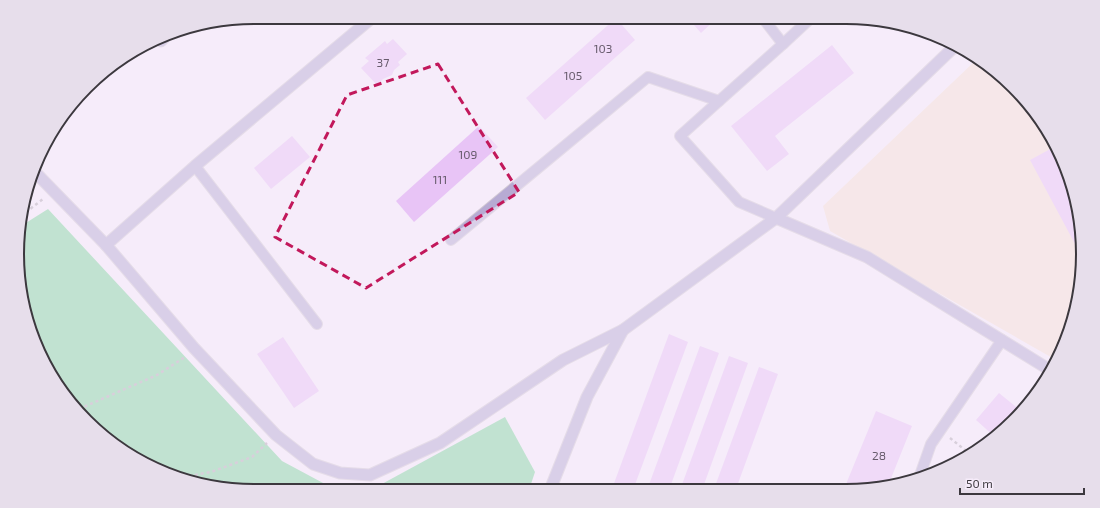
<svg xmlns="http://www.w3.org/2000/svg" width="1100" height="508" viewBox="0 0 1100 508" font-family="'Exo 2',sans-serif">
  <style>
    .education { fill: #f7e1d4 }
    .green { fill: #82d6a0 }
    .building { fill: #e8c4f6 }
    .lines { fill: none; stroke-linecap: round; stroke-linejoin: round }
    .service-casing { stroke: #d1c8d4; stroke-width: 12 }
    .minor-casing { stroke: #d1c8d4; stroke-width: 13 }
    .path { stroke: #b3abb6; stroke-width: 2.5; stroke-dasharray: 3 3; stroke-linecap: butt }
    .service { stroke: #b7abd3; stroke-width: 10 }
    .minor { stroke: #b7abd3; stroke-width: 11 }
    .marked { fill: none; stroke: #c2185b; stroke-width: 3; stroke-dasharray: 8 5; stroke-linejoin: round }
    .labels { text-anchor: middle; stroke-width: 3; stroke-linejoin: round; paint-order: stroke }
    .number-label { font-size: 12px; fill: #675b6c }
    .rim { fill: none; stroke: #3c383e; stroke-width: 2 }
  </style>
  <rect width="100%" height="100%" fill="#f6ecfa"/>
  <path class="education" d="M975 61 1013 86 1065 163 1083 254 1065 344 1056 360 830 231 823 206Z"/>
  <g class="green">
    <path d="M48 209 282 461 338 491H254L164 473 98 432 49 372 19 285 21 226Z"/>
    <path d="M505 417 535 472 529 490 369 491Z"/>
  </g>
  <g class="building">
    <path d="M687 17H718L701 33Z"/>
    <path d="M616 18 635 40 545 120 526 98Z"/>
    <path d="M393 39 407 54 398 62 400 65 394 70 392 75 383 79 377 85 361 68 369 61 365 58 385 41 387 44Z"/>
    <path d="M832 45 854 73 775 136 789 154 767 171 731 126Z"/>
    <path d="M479 126 498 147 414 222 396 201Z"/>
    <path d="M292 136 310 157 271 189 254 168Z"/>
    <path d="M1054 147 1065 163 1083 254 1082 257 1030 160Z"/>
    <path d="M669 334 688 342 633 490H622L613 486Z"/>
    <path d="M283 337 319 391 294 408 257 354Z"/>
    <path d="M700 346 719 353 669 490H647Z"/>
    <path d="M729 356 748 363 702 490H680Z"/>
    <path d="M759 367 778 374 736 489H714Z"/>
    <path d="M999 393 1021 411 995 437 976 420Z"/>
    <path d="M876 411 912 426 888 486 877 489H844Z"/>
  </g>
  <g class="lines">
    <defs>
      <g id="service">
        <path d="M762 17 783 44 812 17"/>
        <path d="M719 101 680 136 739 202 776 218"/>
        <path d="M195 166 317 324"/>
        <path d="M451 240 648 77 719 101 783 44"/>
        <path d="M919 478 931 444 1002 340"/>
      </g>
      <g id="minor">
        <path d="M161 41 165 37"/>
        <path d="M35 172 106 245 194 348 276 435 313 464 340 473 370 475 440 443 563 360 623 330 776 218 954 47"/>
        <path d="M776 218 867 257 1050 370"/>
        <path d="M106 245 195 166 373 17"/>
        <path d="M550 490 587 397 623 330"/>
      </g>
    </defs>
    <use href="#service" class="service-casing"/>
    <use href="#minor" class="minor-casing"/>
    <g class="path">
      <path d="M21 216 43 199"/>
      <path d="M79 409 157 375 185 357"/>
      <path d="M950 438 970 454"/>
      <path d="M964 450 967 455"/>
      <path d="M183 477 211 472 252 457 267 443"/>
    </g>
    <use href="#service" class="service"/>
    <use href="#minor" class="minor"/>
  </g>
  <path d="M0 0H1100V508H0ZM438 64 519 192 366 288 275 237 347 95Z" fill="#f6ecfa" fill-opacity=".55" fill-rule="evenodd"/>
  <path class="marked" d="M438 64 519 192 366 288 275 237 347 95Z"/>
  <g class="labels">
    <g class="number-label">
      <text x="603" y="53">103</text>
      <text x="383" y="67">37</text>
      <text x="573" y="80">105</text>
      <text x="468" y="159">109</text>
      <text x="440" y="184">111</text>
      <text x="879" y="460">28</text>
    </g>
  </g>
  <path d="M0 0H1100V508H0ZM254 24H846A230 230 0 0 1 1076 254V254A230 230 0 0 1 846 484H254A230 230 0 0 1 24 254V254A230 230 0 0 1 254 24Z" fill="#e7deeb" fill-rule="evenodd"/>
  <path class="rim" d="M254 24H846A230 230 0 0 1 1076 254V254A230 230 0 0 1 846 484H254A230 230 0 0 1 24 254V254A230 230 0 0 1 254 24Z"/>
  <path d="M960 488v6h124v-6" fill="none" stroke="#3c383e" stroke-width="2"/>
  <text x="966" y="488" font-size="12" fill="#3c383e" stroke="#f6ecfa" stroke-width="3" paint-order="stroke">50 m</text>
</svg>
